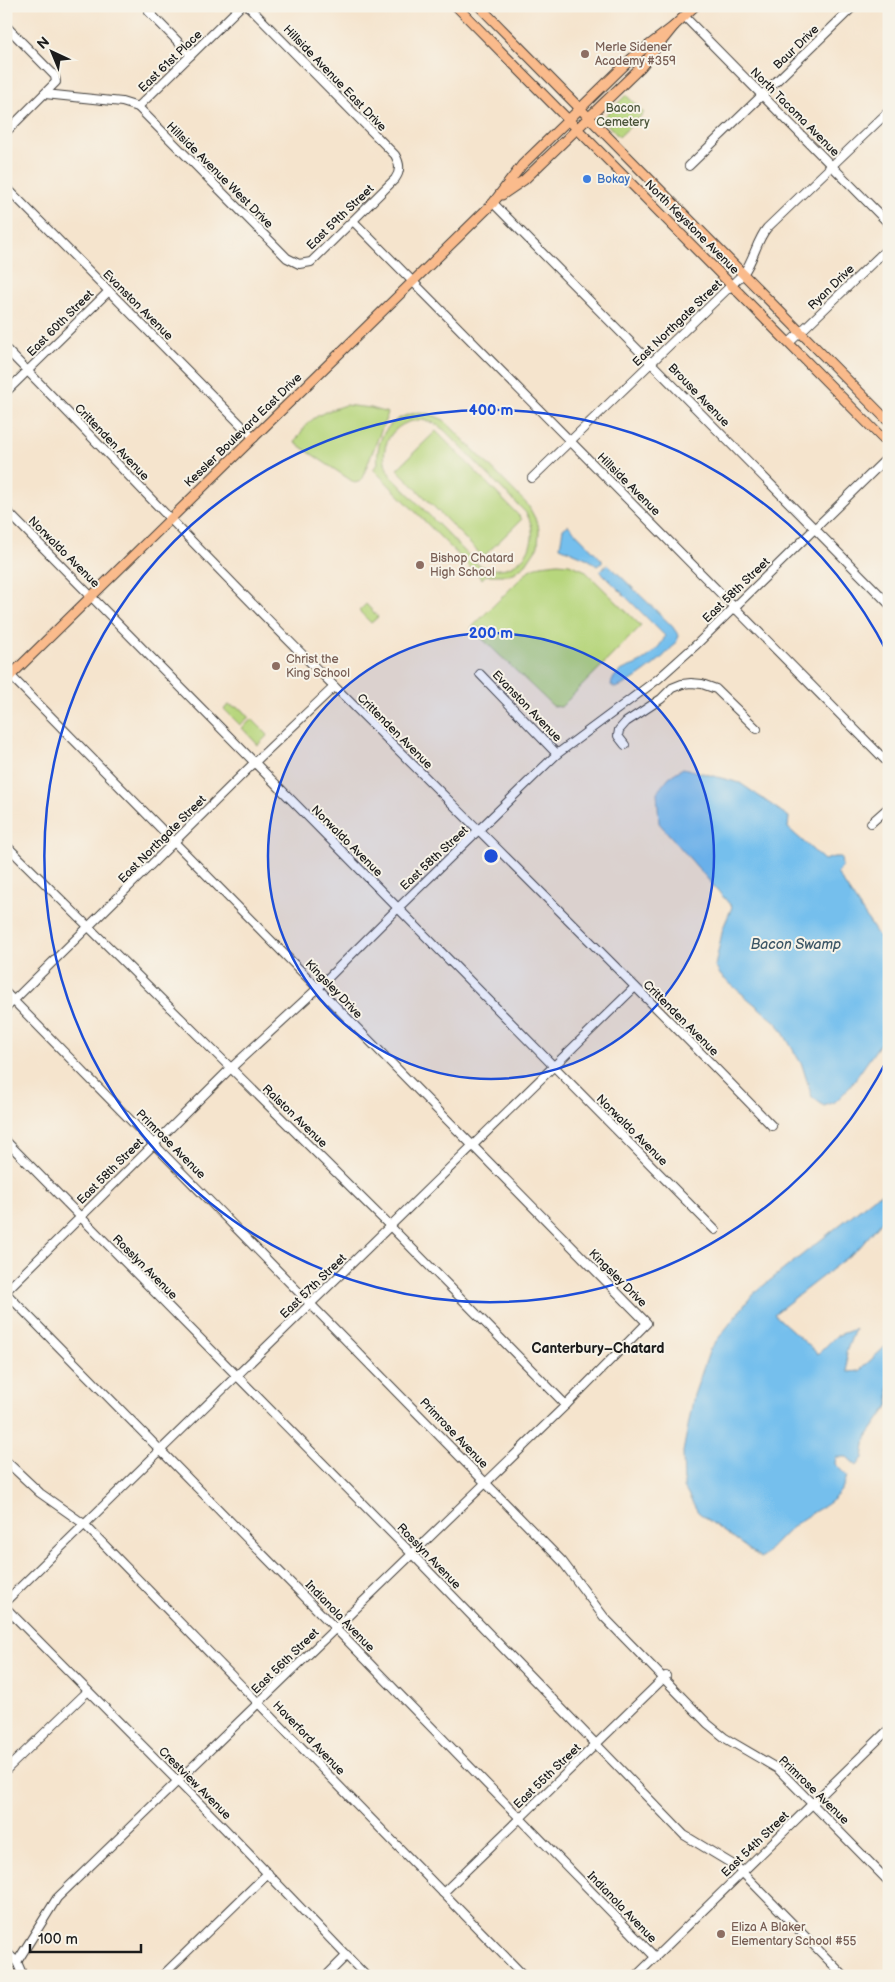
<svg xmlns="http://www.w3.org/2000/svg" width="895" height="1982" viewBox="0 0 895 1982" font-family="'Balsamiq Sans',sans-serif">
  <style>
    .green { fill: #b7d67d; stroke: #6a794c; fill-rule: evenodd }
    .water { fill: #74bfed; stroke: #486e84 }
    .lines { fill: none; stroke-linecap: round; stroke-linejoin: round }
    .minor-casing { stroke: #3d3a37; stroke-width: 10 }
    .major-casing { stroke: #3d3a37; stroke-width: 11 }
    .minor { stroke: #fff; stroke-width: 8 }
    .major { stroke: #fabb8c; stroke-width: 9 }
    .ring { fill: none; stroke: #1d4ed8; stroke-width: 2.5 }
    .education-dot { fill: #8d6e63; stroke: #f7f3e8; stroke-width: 2 }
    .shop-dot { fill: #3f7fe0; stroke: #f7f3e8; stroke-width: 2 }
    .labels { text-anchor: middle; stroke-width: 4; stroke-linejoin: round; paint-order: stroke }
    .education-label { font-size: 12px; fill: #785e54; stroke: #f7f3e8; text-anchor: start }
    .street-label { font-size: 12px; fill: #1c1c1c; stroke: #f7f3e8 }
    .park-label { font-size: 12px; fill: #4a5439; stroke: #f7f3e8 }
    .shop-label { font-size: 12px; fill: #366cbe; stroke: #f7f3e8; text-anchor: start }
    .water-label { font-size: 14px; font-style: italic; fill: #3b5565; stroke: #f7f3e8 }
    .neighbourhood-label { font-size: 14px; font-weight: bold; fill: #1c1c1c; stroke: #f7f3e8 }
    .centre { fill: #1d4ed8; stroke: #f7f3e8; stroke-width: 2.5 }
    .ring-label { font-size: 15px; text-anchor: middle; font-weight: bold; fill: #1d4ed8; stroke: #f7f3e8; stroke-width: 4; stroke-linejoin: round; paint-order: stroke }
  </style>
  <rect width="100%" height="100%" fill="#f7f3e8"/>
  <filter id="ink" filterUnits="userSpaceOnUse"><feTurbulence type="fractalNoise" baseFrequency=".02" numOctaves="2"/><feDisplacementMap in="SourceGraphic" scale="10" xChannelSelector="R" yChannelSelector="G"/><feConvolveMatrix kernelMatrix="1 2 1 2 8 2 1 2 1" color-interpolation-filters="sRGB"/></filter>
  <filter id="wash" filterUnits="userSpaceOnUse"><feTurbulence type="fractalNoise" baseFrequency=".0096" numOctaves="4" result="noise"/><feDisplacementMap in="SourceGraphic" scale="20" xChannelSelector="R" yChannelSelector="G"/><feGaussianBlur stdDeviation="1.12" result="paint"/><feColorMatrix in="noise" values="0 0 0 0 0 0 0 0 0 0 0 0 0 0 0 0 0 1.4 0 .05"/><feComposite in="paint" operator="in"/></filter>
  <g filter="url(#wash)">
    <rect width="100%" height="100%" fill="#f5e4cd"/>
    <g class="green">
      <path d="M626 95 644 113 619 137 603 120V118Z"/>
      <path d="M345 405 371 408 388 413 361 481 355 483 295 443C308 417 319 414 345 405Z"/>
      <path d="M416 413 430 414 444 420 528 505 538 524 539 531 538 546 526 564 514 573 507 575H486L482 579 373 469 378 464C375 438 389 417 416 413ZM422 420 434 423 444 430 526 513C547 547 511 584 476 563L390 475C375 449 392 420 422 420Z"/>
      <path d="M436 431 522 519 483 557 397 469Z"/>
      <path d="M558 563 569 564 584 570 641 626 561 707 553 706 471 628 529 570 541 565Z"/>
      <path d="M366 604 378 617 371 623 359 611Z"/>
      <path d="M229 705 242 709 249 717 240 725 224 709Z"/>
      <path d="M252 719 268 735 258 745 242 728Z"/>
    </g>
    <g class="water">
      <path d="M568 525 602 560V563L597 566 588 559 560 547 563 529Z"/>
      <path d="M608 564 672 626 679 636C674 652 632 684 615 688L611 685C615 667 632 669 644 660 652 654 662 645 665 636L600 571Z"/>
      <path d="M683 768 740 783 789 817 788 828 824 860 834 857H841L842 866 837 873 889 952V1031L849 1088 835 1102 824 1106 812 1097 802 1065 778 1024 721 976 715 966 723 928 732 907 659 823 657 792 669 777Z"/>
      <path d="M889 1191V1216L887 1215 859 1248 774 1314 818 1354 836 1336 855 1329 846 1352 848 1372 859 1371 889 1343V1405L866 1438 863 1458 857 1466 847 1457H836L835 1464 847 1476C840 1504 817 1507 797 1523 784 1533 773 1547 761 1558L720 1529 698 1512 684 1488 683 1452 694 1395 710 1349 753 1294 876 1196Z"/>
    </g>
  </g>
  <g filter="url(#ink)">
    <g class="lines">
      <defs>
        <g id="minor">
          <path d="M149 12 191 55"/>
          <path d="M684 16 889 224"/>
          <path d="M6 26 55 76 56 82 6 132"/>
          <path d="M45 94 122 102 138 107 241 6"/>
          <path d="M138 107 287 258 299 264 311 262 395 179C401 171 400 163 395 155L248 6"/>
          <path d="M689 166 854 6"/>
          <path d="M6 187 254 438"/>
          <path d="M493 203 889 604"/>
          <path d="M353 221 889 764"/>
          <path d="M789 343 889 247"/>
          <path d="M6 349C116 461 223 576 335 687 481 833 628 977 772 1126"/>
          <path d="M6 392 109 291"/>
          <path d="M532 478 743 274C754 260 756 241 767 228L889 111"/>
          <path d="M6 510 715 1230"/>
          <path d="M6 671 647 1323 566 1405 57 1898 17 1962"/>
          <path d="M480 674 557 754"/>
          <path d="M625 745 618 736 619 730 626 722 661 699 672 688 682 684 691 683 702 684 716 689 757 729"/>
          <path d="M871 823 889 807"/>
          <path d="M6 845 390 1226 566 1405"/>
          <path d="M6 993 562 1561 604 1617 708 1724 725 1738 778 1769 889 1882"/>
          <path d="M6 1008 254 763 334 687"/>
          <path d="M6 1141 412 1554 684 1835 737 1867 844 1976"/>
          <path d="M6 1291 230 1069 318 988 398 908 557 754 658 679 697 644 889 456"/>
          <path d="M6 1293 335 1628 655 1957"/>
          <path d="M6 1461 40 1493 84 1524 524 1976"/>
          <path d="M6 1601 635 987"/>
          <path d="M6 1608 225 1829 366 1976"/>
          <path d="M6 1770 88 1691"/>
          <path d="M443 1893 666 1676"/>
          <path d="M6 1952 17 1962 23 1976"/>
          <path d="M162 1976 268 1873"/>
          <path d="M326 1976 347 1955"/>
          <path d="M636 1976 889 1729"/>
        </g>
        <g id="major">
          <path d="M456 6 889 445"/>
          <path d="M479 6 889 422"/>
          <path d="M502 195 524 180 641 67 674 26 695 6"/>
          <path d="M6 680 493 203 522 165 632 58 674 26"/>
        </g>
      </defs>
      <use href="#minor" class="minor-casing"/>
      <use href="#major" class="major-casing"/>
      <use href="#minor" class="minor"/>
      <use href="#major" class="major"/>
    </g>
  </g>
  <circle cx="491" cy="856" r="223" fill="#1d4ed8" fill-opacity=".12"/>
  <g class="ring">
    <circle cx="491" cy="856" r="223"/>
    <path d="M888 1058A446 446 0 1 1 888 654"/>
  </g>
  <g class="education-dot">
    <circle cx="585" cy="54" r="5"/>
    <circle cx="420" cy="565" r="5"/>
    <circle cx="276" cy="666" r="5"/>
    <circle cx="721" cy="1934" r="5"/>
  </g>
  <circle class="shop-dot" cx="587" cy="179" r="5"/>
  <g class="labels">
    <g class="education-label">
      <text x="595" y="51">Merle Sidener<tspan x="595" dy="14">Academy #359</tspan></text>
      <text x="430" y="562">Bishop Chatard<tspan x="430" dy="14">High School</tspan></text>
      <text x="286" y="663">Christ the<tspan x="286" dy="14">King School</tspan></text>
      <text x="731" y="1931">Eliza A Blaker<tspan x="731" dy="14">Elementary School #55</tspan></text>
    </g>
    <g class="street-label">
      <text transform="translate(796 47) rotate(-44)" y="4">Baur Drive</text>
      <text transform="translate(170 61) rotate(-44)" y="4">East 61st Place</text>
      <text transform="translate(335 78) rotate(46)" y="4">Hillside Avenue East Drive</text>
      <text transform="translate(795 112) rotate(45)" y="4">North Tacoma Avenue</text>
      <text transform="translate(220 175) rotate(45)" y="4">Hillside Avenue West Drive</text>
      <text transform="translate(340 217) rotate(-44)" y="4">East 59th Street</text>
      <text transform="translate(692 227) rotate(45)" y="4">North Keystone Avenue</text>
      <text transform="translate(831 287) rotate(-44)" y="4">Ryan Drive</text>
      <text transform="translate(138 305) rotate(45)" y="4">Evanston Avenue</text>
      <text transform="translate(60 323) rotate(-45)" y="4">East 60th Street</text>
      <text transform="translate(677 323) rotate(-44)" y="4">East Northgate Street</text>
      <text transform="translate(699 395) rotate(46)" y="4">Brouse Avenue</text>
      <text transform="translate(243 430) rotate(-44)" y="4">Kessler Boulevard East Drive</text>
      <text transform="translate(112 442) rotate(46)" y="4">Crittenden Avenue</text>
      <text transform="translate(629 484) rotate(45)" y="4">Hillside Avenue</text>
      <text transform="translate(64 552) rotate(45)" y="4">Norwaldo Avenue</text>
      <text transform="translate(736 590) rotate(-44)" y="4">East 58th Street</text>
      <text transform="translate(527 706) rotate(46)" y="4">Evanston Avenue</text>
      <text transform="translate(395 731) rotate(45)" y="4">Crittenden Avenue</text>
      <text transform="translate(162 839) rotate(-45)" y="4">East Northgate Street</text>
      <text transform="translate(347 841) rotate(45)" y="4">Norwaldo Avenue</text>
      <text transform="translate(434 858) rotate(-43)" y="4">East 58th Street</text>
      <text transform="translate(334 989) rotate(46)" y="4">Kingsley Drive</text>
      <text transform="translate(681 1018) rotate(45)" y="4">Crittenden Avenue</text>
      <text transform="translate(295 1116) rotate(44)" y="4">Ralston Avenue</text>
      <text transform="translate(632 1130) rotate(45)" y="4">Norwaldo Avenue</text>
      <text transform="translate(171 1144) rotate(45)" y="4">Primrose Avenue</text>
      <text transform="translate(110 1171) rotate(-45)" y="4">East 58th Street</text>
      <text transform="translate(145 1267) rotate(45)" y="4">Rosslyn Avenue</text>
      <text transform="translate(618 1278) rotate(45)" y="4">Kingsley Drive</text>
      <text transform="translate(313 1286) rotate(-44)" y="4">East 57th Street</text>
      <text transform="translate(454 1433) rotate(46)" y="4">Primrose Avenue</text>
      <text transform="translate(429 1556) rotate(46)" y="4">Rosslyn Avenue</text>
      <text transform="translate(340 1616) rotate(46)" y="4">Indianola Avenue</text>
      <text transform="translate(285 1661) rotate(-44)" y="4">East 56th Street</text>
      <text transform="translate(309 1738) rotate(46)" y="4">Haverford Avenue</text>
      <text transform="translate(547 1776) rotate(-44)" y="4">East 55th Street</text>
      <text transform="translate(195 1783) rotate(45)" y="4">Crestview Avenue</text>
      <text transform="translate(814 1790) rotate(44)" y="4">Primrose Avenue</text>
      <text transform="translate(755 1844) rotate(-44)" y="4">East 54th Street</text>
      <text transform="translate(622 1907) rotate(46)" y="4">Indianola Avenue</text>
    </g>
    <g class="park-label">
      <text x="623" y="112">Bacon<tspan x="623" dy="14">Cemetery</tspan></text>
    </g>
    <g class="shop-label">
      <text x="597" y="183">Bokay</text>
    </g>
    <g class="water-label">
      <text x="796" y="949">Bacon Swamp</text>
    </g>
    <g class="neighbourhood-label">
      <text x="598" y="1353">Canterbury–Chatard</text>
    </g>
  </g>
  <circle cx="491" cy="856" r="8" class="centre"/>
  <g class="ring-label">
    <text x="491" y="415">400 m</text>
    <text x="491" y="638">200 m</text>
  </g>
  <rect width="895" height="1982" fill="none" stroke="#f7f3e8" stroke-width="25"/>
  <g transform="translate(52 52) rotate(316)" stroke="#f7f3e8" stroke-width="4" paint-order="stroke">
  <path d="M0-4L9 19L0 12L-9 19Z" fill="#1c1c1c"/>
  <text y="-8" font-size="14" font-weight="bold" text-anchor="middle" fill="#1c1c1c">N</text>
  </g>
  <path d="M30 1944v8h111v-8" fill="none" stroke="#1c1c1c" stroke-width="2.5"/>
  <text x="38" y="1944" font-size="15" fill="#1c1c1c" stroke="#f7f3e8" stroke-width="4" paint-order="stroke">100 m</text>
</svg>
